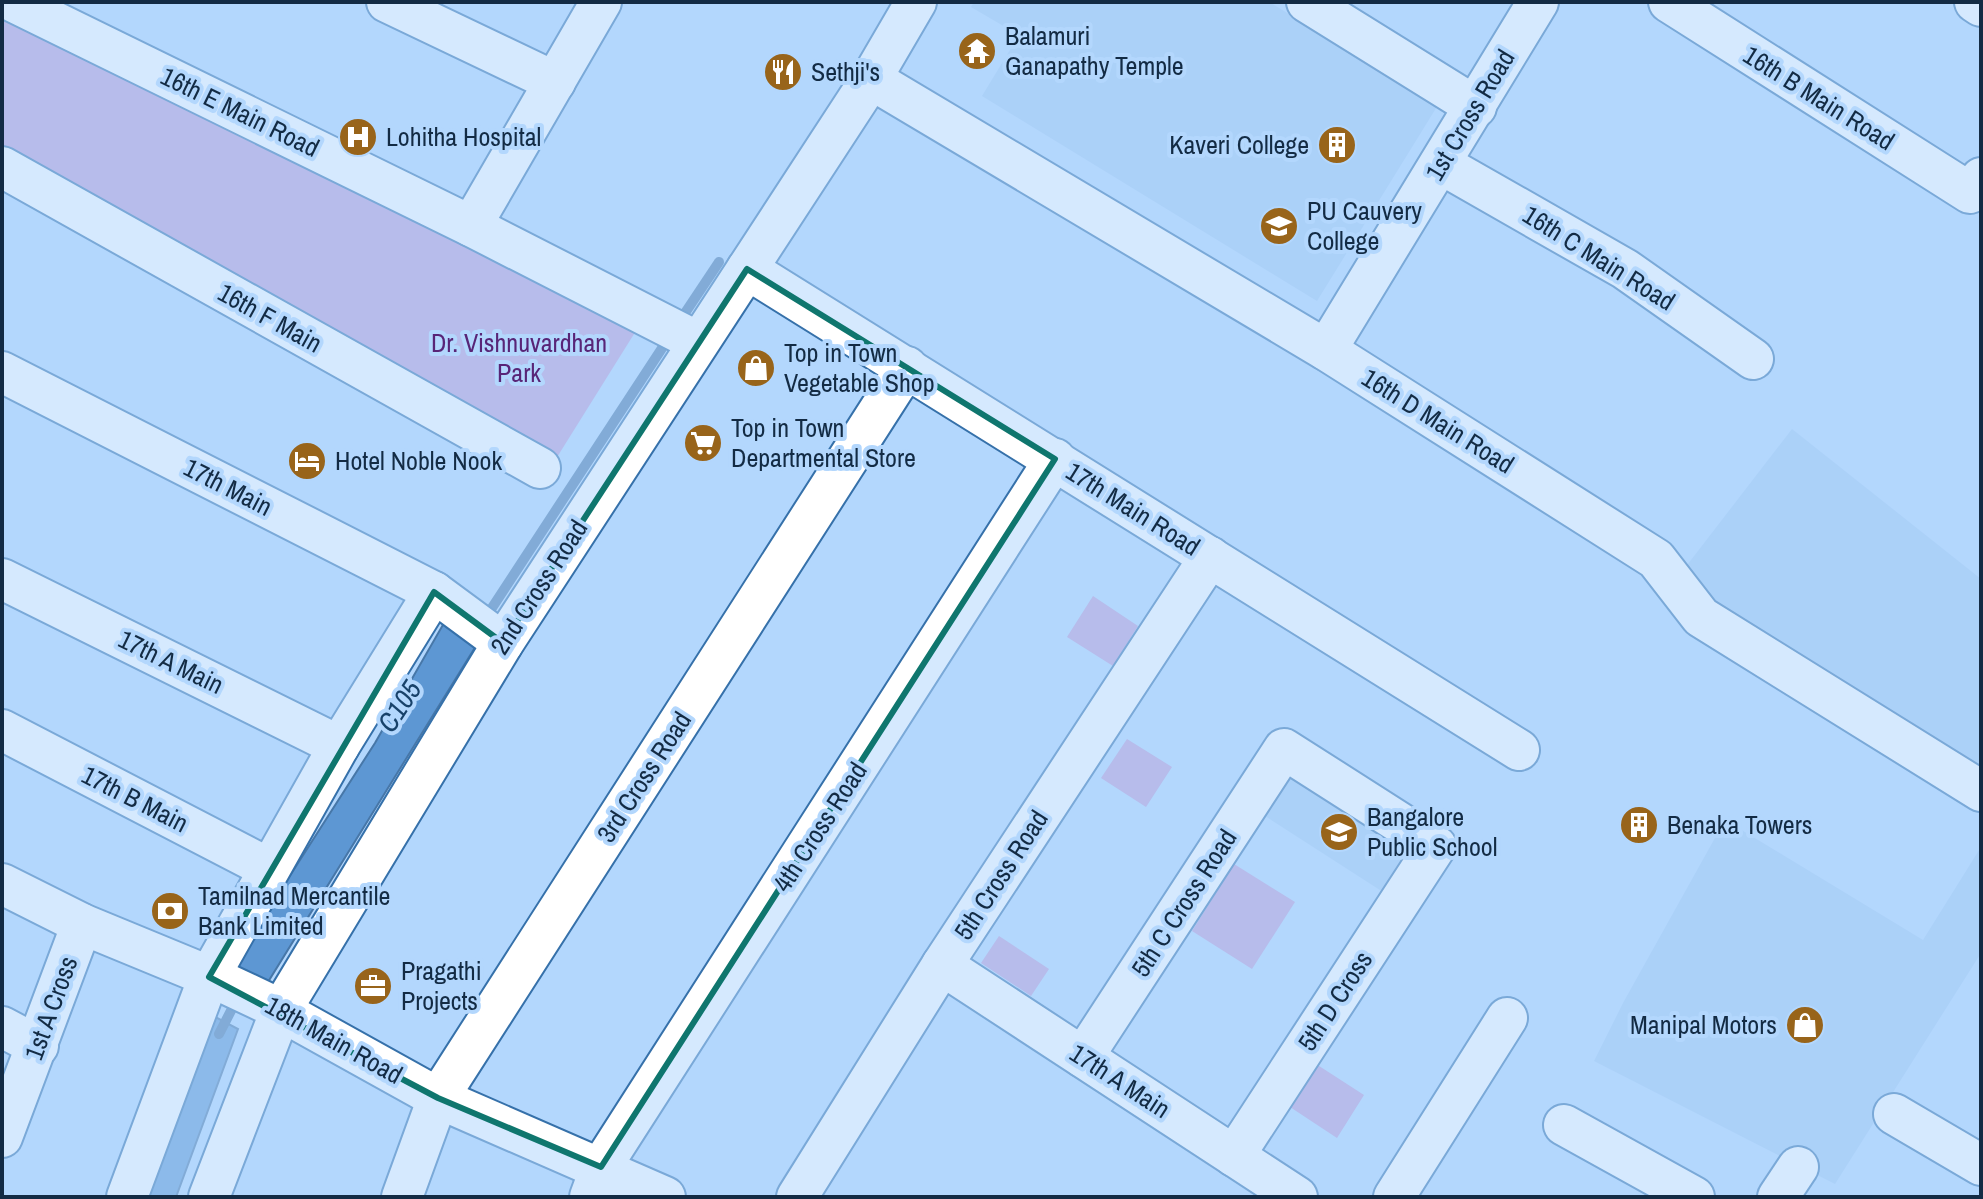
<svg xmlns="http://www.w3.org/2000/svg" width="1983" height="1199" viewBox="0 0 1983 1199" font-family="'Archivo Narrow',sans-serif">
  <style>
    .built { fill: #a3c9f2 }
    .green { fill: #bc9bd5 }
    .water { fill: #5d97d3; stroke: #4777a8; stroke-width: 2 }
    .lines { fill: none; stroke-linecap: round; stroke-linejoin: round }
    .stream { stroke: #4777a8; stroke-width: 10 }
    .street-casing { stroke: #3671aa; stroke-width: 44 }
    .street { stroke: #fff; stroke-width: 40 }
    .marked { fill: none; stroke: #0f766e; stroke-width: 6; stroke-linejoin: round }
    .labels { text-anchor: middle; stroke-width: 8; stroke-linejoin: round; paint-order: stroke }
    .poi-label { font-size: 26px; fill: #132b44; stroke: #b3d7fd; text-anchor: start }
    .street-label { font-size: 26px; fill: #132b44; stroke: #b3d7fd }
    .park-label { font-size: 26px; fill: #582577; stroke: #b3d7fd }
    .water-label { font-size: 28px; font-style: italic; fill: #18426a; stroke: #b3d7fd }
  </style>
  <rect width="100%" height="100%" fill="#b3d7fd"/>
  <g class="built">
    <path d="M974 2H1269L1438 105 1317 301 982 96 1019 35 971 7Z"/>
    <path d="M1792 429 1981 579V769L1710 607 1681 573Z"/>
    <path d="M1293 772 1412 848 1383 892 1265 816Z"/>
    <path d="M1725 820 1923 940 1981 847V953L1835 1184 1594 1061 1623 1003Z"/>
  </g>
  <g class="green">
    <path d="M2 8 639 326 549 470 2 153Z"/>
    <path d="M1093 596 1138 626 1113 666 1067 637Z"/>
    <path d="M1127 739 1172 767 1146 807 1101 778Z"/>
    <path d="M1234 864 1295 902 1252 969 1192 931Z"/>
    <path d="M999 936 1049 969 1031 996 981 963Z"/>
    <path d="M1316 1064 1364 1095 1337 1138 1290 1107Z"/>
  </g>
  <g class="water">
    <path d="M444 623 479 641 263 990 230 969 375 743Z"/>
    <path d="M206 1012 238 1029 176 1197H140Z"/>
  </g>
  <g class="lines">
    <g class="stream">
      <path d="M679 322 719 262"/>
      <path d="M484 620 670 336"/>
      <path d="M219 1034 237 999"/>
    </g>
    <defs>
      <g id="street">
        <path d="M14 2 471 226 698 342"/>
        <path d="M387 2 555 82"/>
        <path d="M1307 2 1476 107"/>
        <path d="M1669 2 1970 193 1981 178"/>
        <path d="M1975 2 1981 6"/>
        <path d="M871 79 1326 350 1656 559 1701 617 1981 791"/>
        <path d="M1441 164 1625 269 1753 359"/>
        <path d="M2 167 540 468"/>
        <path d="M471 226 601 2"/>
        <path d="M747 269 1519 750"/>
        <path d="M1326 350 1538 2"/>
        <path d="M2 372 434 592 503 643"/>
        <path d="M2 579 339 746"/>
        <path d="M2 730 268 868"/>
        <path d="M2 884 82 924 218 980 267 1003 438 1098 665 1197"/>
        <path d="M942 965 1297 1197"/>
        <path d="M2 1027 38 1046"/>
        <path d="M1083 1057 1284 749 1436 846 1234 1156"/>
        <path d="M1894 1114 1981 1165"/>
        <path d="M1564 1125 1694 1197"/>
        <path d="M2 1137 82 924"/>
        <path d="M127 1197 209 977 339 746 434 592"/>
        <path d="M209 1197 281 1010 503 643 871 79 916 2"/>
        <path d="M402 1197 438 1098 907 367"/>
        <path d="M590 1197 601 1167 1055 459"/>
        <path d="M797 1197 942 965 1210 557"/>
        <path d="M1394 1197 1507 1018"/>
        <path d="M1778 1197 1798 1167"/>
      </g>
    </defs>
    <use href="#street" class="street-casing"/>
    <use href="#street" class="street"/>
  </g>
  <path d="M0 0H1983V1199H0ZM747 269 1055 459 601 1167 438 1098 209 977 434 592 503 643Z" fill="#b3d7fd" fill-opacity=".55" fill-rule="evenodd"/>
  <path class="marked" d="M747 269 1055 459 601 1167 438 1098 209 977 434 592 503 643Z"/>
  <defs>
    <symbol id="temple-disc" viewBox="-11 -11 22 22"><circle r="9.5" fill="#98641a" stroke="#b3d7fd"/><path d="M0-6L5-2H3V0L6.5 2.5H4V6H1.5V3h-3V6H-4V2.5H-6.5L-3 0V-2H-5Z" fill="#fff"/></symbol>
    <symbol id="restaurant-disc" viewBox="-11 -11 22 22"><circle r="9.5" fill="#98641a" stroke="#b3d7fd"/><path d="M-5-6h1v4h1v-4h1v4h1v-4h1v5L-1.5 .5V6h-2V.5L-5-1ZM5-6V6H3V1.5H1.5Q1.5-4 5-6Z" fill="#fff"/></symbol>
    <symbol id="hospital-disc" viewBox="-11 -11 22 22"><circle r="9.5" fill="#98641a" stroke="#b3d7fd"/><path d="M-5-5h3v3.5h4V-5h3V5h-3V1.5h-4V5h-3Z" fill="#fff"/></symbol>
    <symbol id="building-disc" viewBox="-11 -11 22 22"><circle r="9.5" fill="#98641a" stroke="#b3d7fd"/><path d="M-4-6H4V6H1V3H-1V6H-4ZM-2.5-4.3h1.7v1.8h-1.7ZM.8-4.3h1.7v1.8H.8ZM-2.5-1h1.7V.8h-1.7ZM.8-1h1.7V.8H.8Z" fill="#fff"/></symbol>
    <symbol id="university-disc" viewBox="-11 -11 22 22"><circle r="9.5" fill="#98641a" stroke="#b3d7fd"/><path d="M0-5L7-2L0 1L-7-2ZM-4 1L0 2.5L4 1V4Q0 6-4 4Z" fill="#fff"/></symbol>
    <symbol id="shop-disc" viewBox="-11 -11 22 22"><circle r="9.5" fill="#98641a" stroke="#b3d7fd"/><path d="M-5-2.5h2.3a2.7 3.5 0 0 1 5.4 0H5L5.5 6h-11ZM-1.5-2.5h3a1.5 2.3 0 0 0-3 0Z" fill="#fff"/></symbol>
    <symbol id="supermarket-disc" viewBox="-11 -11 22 22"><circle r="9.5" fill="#98641a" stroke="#b3d7fd"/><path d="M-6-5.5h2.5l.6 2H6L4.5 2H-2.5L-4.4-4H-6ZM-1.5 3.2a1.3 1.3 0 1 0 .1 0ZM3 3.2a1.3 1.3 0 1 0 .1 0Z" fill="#fff"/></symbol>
    <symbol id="hotel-disc" viewBox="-11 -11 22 22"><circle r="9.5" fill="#98641a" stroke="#b3d7fd"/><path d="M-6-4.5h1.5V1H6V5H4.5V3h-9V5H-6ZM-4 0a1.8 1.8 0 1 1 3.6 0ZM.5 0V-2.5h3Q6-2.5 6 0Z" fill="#fff"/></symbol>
    <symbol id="school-disc" viewBox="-11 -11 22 22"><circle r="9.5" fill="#98641a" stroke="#b3d7fd"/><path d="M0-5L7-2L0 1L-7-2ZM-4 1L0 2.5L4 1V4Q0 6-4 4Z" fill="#fff"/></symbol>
    <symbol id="bank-disc" viewBox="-11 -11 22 22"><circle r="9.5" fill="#98641a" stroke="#b3d7fd"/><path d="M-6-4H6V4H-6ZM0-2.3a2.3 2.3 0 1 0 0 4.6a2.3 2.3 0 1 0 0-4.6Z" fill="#fff"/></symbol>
    <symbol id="office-disc" viewBox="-11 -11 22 22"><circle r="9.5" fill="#98641a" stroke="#b3d7fd"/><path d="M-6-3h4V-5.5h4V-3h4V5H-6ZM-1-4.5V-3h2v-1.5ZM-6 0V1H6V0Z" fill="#fff"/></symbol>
  </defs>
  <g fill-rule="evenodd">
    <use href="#temple-disc" x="955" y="29" width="44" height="44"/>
    <use href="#restaurant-disc" x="761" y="50" width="44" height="44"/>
    <use href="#hospital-disc" x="336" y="115" width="44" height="44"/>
    <use href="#building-disc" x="1315" y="123" width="44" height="44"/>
    <use href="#university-disc" x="1257" y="204" width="44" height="44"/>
    <use href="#shop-disc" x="734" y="346" width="44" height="44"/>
    <use href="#supermarket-disc" x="681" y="421" width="44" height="44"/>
    <use href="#hotel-disc" x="285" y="439" width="44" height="44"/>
    <use href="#building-disc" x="1617" y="803" width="44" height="44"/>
    <use href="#school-disc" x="1317" y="810" width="44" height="44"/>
    <use href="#bank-disc" x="148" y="889" width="44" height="44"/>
    <use href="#office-disc" x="351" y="964" width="44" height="44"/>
    <use href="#shop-disc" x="1783" y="1003" width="44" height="44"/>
  </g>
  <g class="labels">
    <g class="poi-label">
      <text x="1005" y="45">Balamuri<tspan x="1005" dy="30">Ganapathy Temple</tspan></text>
      <text x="811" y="81">Sethji's</text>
      <text x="386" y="146">Lohitha Hospital</text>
      <text x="1309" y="154" text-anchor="end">Kaveri College</text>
      <text x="1307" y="220">PU Cauvery<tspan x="1307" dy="30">College</tspan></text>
      <text x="784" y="362">Top in Town<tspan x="784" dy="30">Vegetable Shop</tspan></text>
      <text x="731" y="437">Top in Town<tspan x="731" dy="30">Departmental Store</tspan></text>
      <text x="335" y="470">Hotel Noble Nook</text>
      <text x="1367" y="826">Bangalore<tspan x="1367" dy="30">Public School</tspan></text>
      <text x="1667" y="834">Benaka Towers</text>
      <text x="198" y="905">Tamilnad Mercantile<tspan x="198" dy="30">Bank Limited</tspan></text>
      <text x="401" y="980">Pragathi<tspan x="401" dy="30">Projects</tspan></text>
      <text x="1777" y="1034" text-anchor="end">Manipal Motors</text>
    </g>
    <g class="street-label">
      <text transform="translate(1819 98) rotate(32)" y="9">16th B Main Road</text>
      <text transform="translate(240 112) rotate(26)" y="9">16th E Main Road</text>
      <text transform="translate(1470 115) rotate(-59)" y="9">1st Cross Road</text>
      <text transform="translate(1599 258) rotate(32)" y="9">16th C Main Road</text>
      <text transform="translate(270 318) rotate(29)" y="9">16th F Main</text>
      <text transform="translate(1438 421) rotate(32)" y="9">16th D Main Road</text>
      <text transform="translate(228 487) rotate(27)" y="9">17th Main</text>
      <text transform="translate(1133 509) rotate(32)" y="9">17th Main Road</text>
      <text transform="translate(539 587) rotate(-57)" y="9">2nd Cross Road</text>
      <text transform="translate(171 662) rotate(26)" y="9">17th A Main</text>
      <text transform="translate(644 777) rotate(-57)" y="9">3rd Cross Road</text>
      <text transform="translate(135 799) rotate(27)" y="9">17th B Main</text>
      <text transform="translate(820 827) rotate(-57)" y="9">4th Cross Road</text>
      <text transform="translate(1001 875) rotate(-57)" y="9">5th Cross Road</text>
      <text transform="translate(1184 903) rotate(-57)" y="9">5th C Cross Road</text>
      <text transform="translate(1335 1001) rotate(-57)" y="9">5th D Cross</text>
      <text transform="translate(51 1008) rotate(-70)" y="9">1st A Cross</text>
      <text transform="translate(334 1040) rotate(29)" y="9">18th Main Road</text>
      <text transform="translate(1120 1081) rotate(33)" y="9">17th A Main</text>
    </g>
    <g class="park-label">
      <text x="519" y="352">Dr. Vishnuvardhan<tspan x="519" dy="30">Park</tspan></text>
    </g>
    <g class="water-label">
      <text transform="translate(399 706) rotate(-57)" y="10">C105</text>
    </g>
  </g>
  <rect width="1983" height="1199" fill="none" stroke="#132b44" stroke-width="8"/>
</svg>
